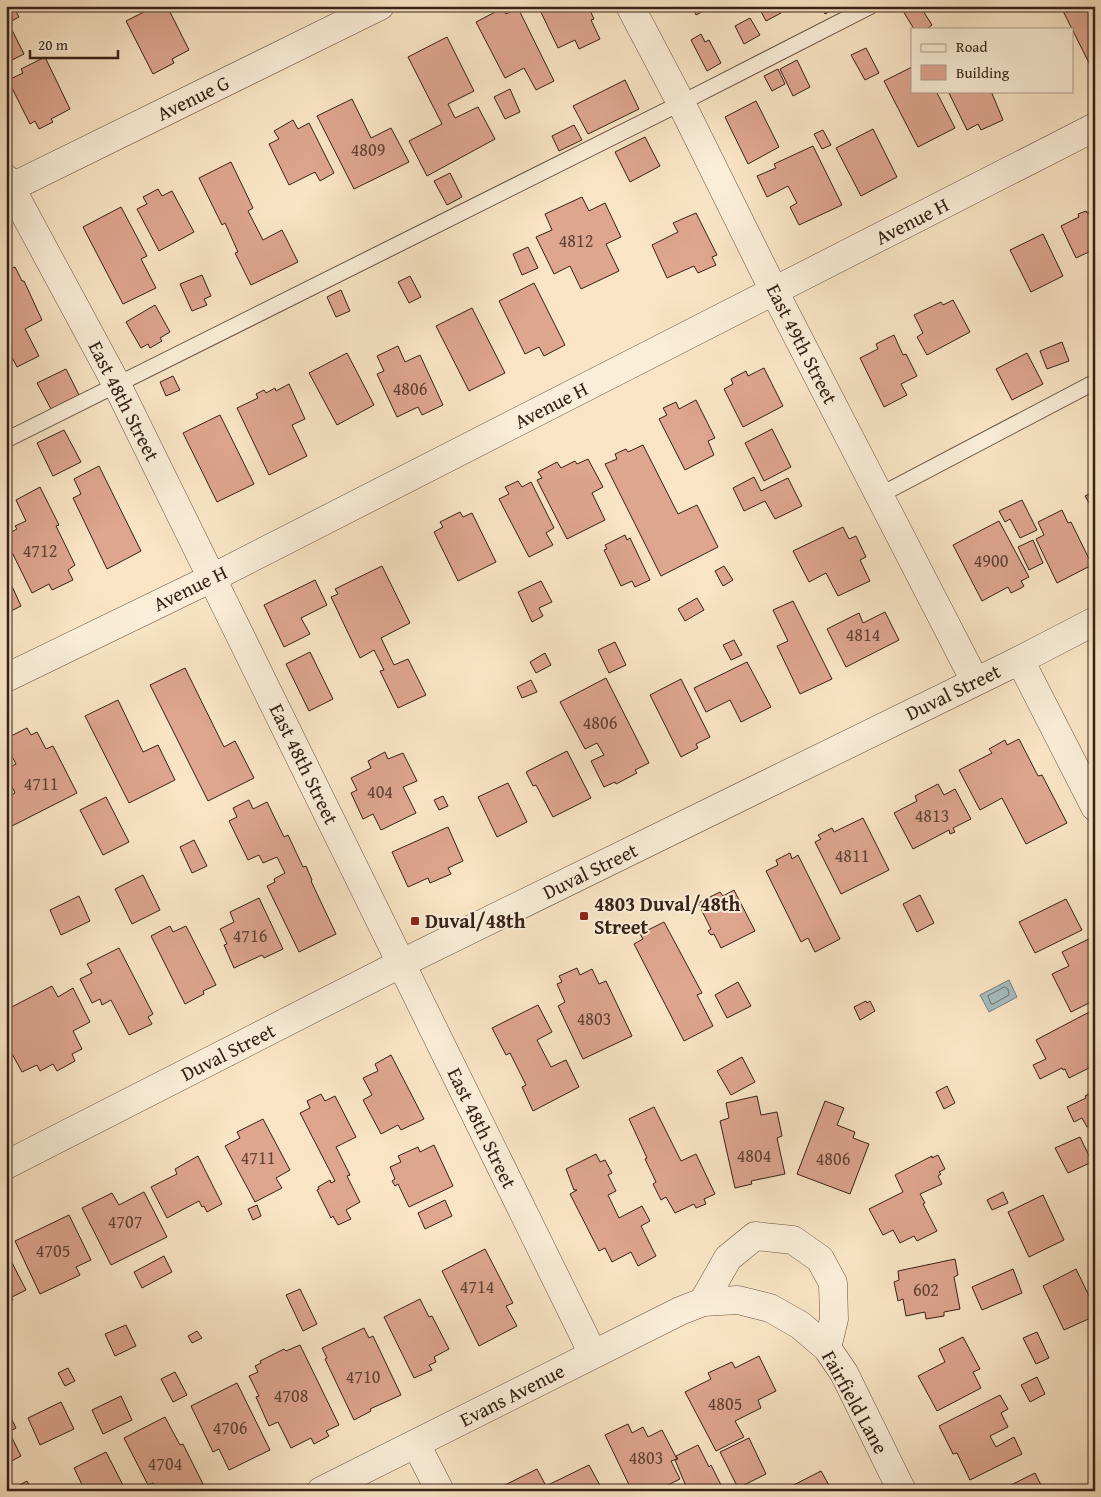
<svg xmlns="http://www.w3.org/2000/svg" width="1101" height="1497" viewBox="0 0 1101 1497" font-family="'Gentium Book Plus',serif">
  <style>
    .water { fill: #a4bcc0; stroke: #787e7d }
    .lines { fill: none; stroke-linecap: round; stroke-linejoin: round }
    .shore { stroke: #6e6e6c; stroke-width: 1 }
    .building { fill: #dea58f; stroke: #372118 }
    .service-casing { stroke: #685243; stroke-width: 17 }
    .minor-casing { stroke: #685243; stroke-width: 29 }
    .tertiary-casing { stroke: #685243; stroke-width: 29 }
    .service { stroke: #fbeed9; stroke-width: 15 }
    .minor { stroke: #fbeed9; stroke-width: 28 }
    .tertiary { stroke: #fbeed9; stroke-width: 28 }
    .poi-dot { fill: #8f2418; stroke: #fbeed9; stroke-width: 2 }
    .labels { text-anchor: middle; stroke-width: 4; stroke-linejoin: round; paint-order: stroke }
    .number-label { font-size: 18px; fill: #614236 }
    .street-label { font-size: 20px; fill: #372118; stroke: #fbeed9 }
    .poi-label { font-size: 20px; font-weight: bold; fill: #372118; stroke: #fbeed9; text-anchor: start }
  </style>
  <rect width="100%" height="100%" fill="#f9e5c5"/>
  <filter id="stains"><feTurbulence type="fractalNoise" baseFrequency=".004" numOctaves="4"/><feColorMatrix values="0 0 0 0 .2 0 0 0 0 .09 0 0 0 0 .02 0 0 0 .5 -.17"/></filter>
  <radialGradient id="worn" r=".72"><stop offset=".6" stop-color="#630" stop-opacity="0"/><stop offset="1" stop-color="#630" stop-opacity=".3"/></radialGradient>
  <path class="water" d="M1009 980 1017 997 989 1012 980 995Z"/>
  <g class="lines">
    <path class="shore" d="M1005 987 1008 989 1009 995 993 1004H991L988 996Z"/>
  </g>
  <g class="building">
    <path d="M6 6H13L19 17 6 24Z"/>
    <path d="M151 6H167L189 50 172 59 174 63 153 74 126 21 152 8Z"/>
    <path d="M538 6H588L594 19 591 20 600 39 579 49 575 40 558 48Z"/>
    <path d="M692 6H713L696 15Z"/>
    <path d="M758 6H778L781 13 766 21Z"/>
    <path d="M821 6H839L825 14Z"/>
    <path d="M910 6H920L932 25 927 29H914L903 11Z"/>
    <path d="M1072 6H1095V63L1090 65 1063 11Z"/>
    <path d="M503 8 506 14 518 8 554 81 536 90 524 68 505 78 476 22Z"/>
    <path d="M750 18 760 35 744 44 735 26Z"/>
    <path d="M11 28 24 54 6 63V31Z"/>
    <path d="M701 34 705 42 709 40 721 63 707 71 691 40Z"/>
    <path d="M447 37 474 91 448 104 455 118 478 107 495 139 427 176 409 141 442 124 408 57Z"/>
    <path d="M866 48 879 73 865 80 851 55Z"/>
    <path d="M45 57 70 109 51 119 53 122 39 129 35 121 30 124 8 80 23 73 21 69Z"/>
    <path d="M797 60 810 87 793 96 780 69Z"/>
    <path d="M912 67V91H936L955 128 918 147 884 81Z"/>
    <path d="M778 69 785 84 772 91 764 76Z"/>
    <path d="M625 80 639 109 588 134 573 106Z"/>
    <path d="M510 89 520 112 505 119 494 97Z"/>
    <path d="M948 91H991L1003 120 981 130 978 124 967 130Z"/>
    <path d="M352 99 371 138 391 128 409 162 354 189 317 116Z"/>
    <path d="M756 101 779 147 748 164 725 117Z"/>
    <path d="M293 120 298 129 309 123 334 173 320 181 315 172 289 185 269 144 279 139 274 131Z"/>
    <path d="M574 125 582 140 559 151 552 136Z"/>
    <path d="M873 129 897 177 861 196 836 148Z"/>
    <path d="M823 130 831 145 822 149 814 134Z"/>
    <path d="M645 137 660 166 630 182 615 152Z"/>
    <path d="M813 146 842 205 799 225 790 207 797 203 788 186 767 197 757 176 776 168 774 164Z"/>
    <path d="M231 162 253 208 248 211 263 240 282 230 298 262 251 285 235 253 238 252 225 223 222 225 199 178Z"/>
    <path d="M450 173 462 197 447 205 434 181Z"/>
    <path d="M158 189 162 196 172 191 194 232 159 251 137 209 147 204 143 197Z"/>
    <path d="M582 197 589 211 605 203 621 237 606 244 619 271 581 289 570 266 554 274 536 237 552 230 545 214Z"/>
    <path d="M121 207 147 256 141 259 156 288 123 304 83 227Z"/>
    <path d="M1095 210V249L1076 258 1061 226 1079 217 1078 214 1086 211 1087 213Z"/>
    <path d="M696 213 717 255 712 257 716 265 698 273 694 266 667 278 652 245 678 232 673 223Z"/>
    <path d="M1043 234 1063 276 1031 292 1010 250Z"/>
    <path d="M528 247 538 268 522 275 513 254Z"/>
    <path d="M15 267 22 281H24L42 320 25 329 39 356 17 367 6 346V271Z"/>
    <path d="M202 275 211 296 204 299 207 305 192 311 180 284Z"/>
    <path d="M410 276 421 297 409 303 398 282Z"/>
    <path d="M534 283 565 345 544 356 539 347 525 354 499 301Z"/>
    <path d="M341 290 350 311 336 317 327 297Z"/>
    <path d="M953 300 970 332 927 355 917 337 923 333 914 315 941 302 943 305Z"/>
    <path d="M155 305 170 332 160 338 162 341 150 348 148 344 141 348 126 322Z"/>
    <path d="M472 308 505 373 469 391 436 326Z"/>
    <path d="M894 335 903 355 906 354 917 376 901 384 907 395 884 407 860 358 878 349 876 344Z"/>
    <path d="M1062 342 1069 361 1047 369 1040 351Z"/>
    <path d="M398 346 405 362 420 355 443 405 422 415 418 407 397 417 377 374 384 371 377 356Z"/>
    <path d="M347 353 374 405 337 425 309 373Z"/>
    <path d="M1027 353 1043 384 1012 400 996 369Z"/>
    <path d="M764 368 783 406 743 427 724 389 733 384 731 379 746 371 748 376Z"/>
    <path d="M66 369 79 395 51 409 37 383Z"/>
    <path d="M173 376 180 390 166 396 160 382Z"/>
    <path d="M289 384 305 419 292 425 307 456 269 475 237 408 258 398 256 394 264 390 266 393 275 388 276 391Z"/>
    <path d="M696 400 715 438 708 441 714 455 685 470 659 419 667 415 663 408 676 402 679 409Z"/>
    <path d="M220 415 254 484 217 502 183 433Z"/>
    <path d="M772 429 791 467 764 481 745 443Z"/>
    <path d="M64 430 81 462 53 476 37 443Z"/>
    <path d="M643 445 678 514 697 505 718 547 661 576 605 464 617 459 615 454 626 449 628 452Z"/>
    <path d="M588 459 603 487 592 493 605 520 567 539 537 480 542 478 538 472 557 462 561 468 575 461 577 464Z"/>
    <path d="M99 466 141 551 107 569 73 498 81 494 74 479Z"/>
    <path d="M754 477 761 491 788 478 802 506 775 519 765 501 744 511 733 488Z"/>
    <path d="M518 481 522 487 531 482 554 528 546 533 553 545 529 557 499 499 509 494 505 487Z"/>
    <path d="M40 487 59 525 56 526 75 565 68 570 73 580 52 590 49 584 32 593 6 540V535L17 529 15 526 26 521 16 500Z"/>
    <path d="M1095 491V513L1085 496Z"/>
    <path d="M1022 500 1037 530 1020 538 1010 519 1005 522 999 511Z"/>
    <path d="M1062 510 1068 523 1071 522 1092 565 1057 583 1036 539 1044 535 1038 522Z"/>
    <path d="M460 512 463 517 472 513 496 562 458 581 434 532 443 527 440 522Z"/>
    <path d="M999 521 1029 577 1021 581 1024 586 1021 588 1011 593 1008 587 982 601 953 545Z"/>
    <path d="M843 527 849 539 856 536 866 557 860 560 870 581 838 596 826 573 809 582 793 551Z"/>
    <path d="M625 535 627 540 630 538 650 580 635 587 632 581 621 586 604 550 607 549 605 545Z"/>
    <path d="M1033 540 1043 563 1029 570 1018 547Z"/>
    <path d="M382 566 410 623 381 638 394 665 408 659 426 695 398 708 380 671 384 670 374 650 360 658 331 597 338 594 335 589Z"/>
    <path d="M724 566 733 580 723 586 715 571Z"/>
    <path d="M6 573 21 606 9 612 12 619 6 621Z"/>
    <path d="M315 580 327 605 301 618 310 634 284 647 264 605Z"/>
    <path d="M541 581 552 602 539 608 543 616 532 622 518 592Z"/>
    <path d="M697 598 704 610 685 621 678 609Z"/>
    <path d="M793 601 832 679 800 694 777 646 788 641 773 610Z"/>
    <path d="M885 612 899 640 846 667 827 629 859 613 863 623Z"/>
    <path d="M734 640 742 655 731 660 723 645Z"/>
    <path d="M615 642 626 665 609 673 598 650Z"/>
    <path d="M310 652 333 699 309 711 286 664Z"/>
    <path d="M545 653 551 665 536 673 530 662Z"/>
    <path d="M747 662 771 707 741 722 730 700 706 712 694 688Z"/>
    <path d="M185 668 224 747 235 741 254 778 208 801 150 685Z"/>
    <path d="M606 678 649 763 635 770 637 773 616 784 615 782 604 787 591 761 604 755 597 743 585 749 560 702Z"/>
    <path d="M681 679 710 737 696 744 698 748 681 757 650 695Z"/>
    <path d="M531 680 537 692 522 698 517 687Z"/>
    <path d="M118 700 143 752 158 745 175 780 129 803 85 716Z"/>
    <path d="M27 728 31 735 37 732 46 749 53 746 77 793 6 829V798L15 793 6 774V769L16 764 7 747 12 744 9 737Z"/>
    <path d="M1019 739 1038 776 1042 775 1067 823 1026 844 1002 798 980 810 959 770 992 753 989 749 1005 740 1007 745Z"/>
    <path d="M567 751 591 798 553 817 536 785 533 786 526 772Z"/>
    <path d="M385 752 388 759 403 753 417 781 403 787 416 813 381 830 373 814 363 819 351 793 357 790 351 778 371 768 368 761Z"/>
    <path d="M508 783 527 822 497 837 478 797Z"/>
    <path d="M938 784 944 795 955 789 971 819 953 828 955 832 950 834 949 830 913 849 894 813 917 801 915 796Z"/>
    <path d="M443 796 448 806 439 810 434 800Z"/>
    <path d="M106 797 129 842 103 855 80 810Z"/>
    <path d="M249 800 253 809 267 802 284 837 288 835 303 867 306 866 312 880 311 881 336 934 299 952 267 886 275 882 274 879 285 873 277 857 263 863 259 855 248 860 229 821 237 817 233 808Z"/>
    <path d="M863 818 889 870 841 894 815 842 821 839 818 835 832 828 834 832Z"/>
    <path d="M448 827 463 861 448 868 451 874 430 883 428 878 408 887 392 852Z"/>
    <path d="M194 840 207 866 192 873 180 847Z"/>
    <path d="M790 853 792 859 798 855 840 939 815 952 808 938 801 942 766 871 778 865 776 860Z"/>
    <path d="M143 875 160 910 132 924 115 889Z"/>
    <path d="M734 890 755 931 721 948 714 934 711 935 708 931 711 929 698 903 720 892 723 896Z"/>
    <path d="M920 895 934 923 917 932 903 904Z"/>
    <path d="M79 896 90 921 61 935 50 910Z"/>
    <path d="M259 898 283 949 264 958 262 955 234 968 224 945 227 944 220 929 234 922 230 912Z"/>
    <path d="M1066 899 1082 930 1035 953 1019 922Z"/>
    <path d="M664 922 702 993 697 995 713 1026 684 1041 634 944 643 939 640 934Z"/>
    <path d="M170 926 173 932 186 926 216 985 203 991 204 994 185 1004 151 936Z"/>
    <path d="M1095 936V1000L1071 1012 1052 974 1069 966 1062 952Z"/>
    <path d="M119 948 153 1014 148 1017 152 1024 129 1035 111 1000 102 1005 100 999 92 1003 80 979 92 973 87 964Z"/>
    <path d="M577 968 580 975 592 969 599 984 606 981 632 1036 583 1059 558 1006 565 1002 557 984 562 982 559 976Z"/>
    <path d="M738 982 751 1006 727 1018 715 995Z"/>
    <path d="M52 986 58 997 73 988 90 1022 73 1031 82 1049 72 1054 75 1061 57 1071 53 1064 40 1071 37 1065 22 1072 6 1043V1010Z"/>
    <path d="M866 1001 867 1003 870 1001 875 1011 860 1020 854 1007Z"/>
    <path d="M538 1005 552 1032 537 1040 551 1067 566 1060 579 1087 533 1111 522 1087 526 1085 510 1053 506 1055 492 1028Z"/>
    <path d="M1095 1009V1065L1069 1078 1065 1069 1063 1070 1062 1068 1040 1079 1033 1065 1046 1059 1036 1040Z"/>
    <path d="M391 1055 424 1119 401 1130 398 1125 381 1134 363 1100 372 1095 363 1078 378 1071 375 1064Z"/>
    <path d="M742 1057 755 1082 731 1095 717 1071Z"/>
    <path d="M947 1086 955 1103 944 1109 936 1092Z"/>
    <path d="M1095 1091V1123L1087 1127 1082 1118 1074 1122 1067 1107 1086 1098 1085 1096Z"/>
    <path d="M321 1094 325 1101 335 1096 356 1137 336 1147 350 1175 347 1176 360 1202 346 1210 351 1219 338 1225 333 1216 331 1218 317 1190 319 1189 318 1187 330 1180 331 1183 335 1181 300 1113 310 1108 307 1101Z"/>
    <path d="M757 1096 761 1115 777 1112 782 1136 777 1138 785 1174 751 1181 752 1184 735 1188 720 1121 729 1118 726 1103Z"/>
    <path d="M825 1101 844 1108 837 1125 855 1132 853 1138 869 1144 850 1194 797 1174Z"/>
    <path d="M654 1107 681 1161 696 1154 715 1194 704 1199 706 1204 696 1208 694 1204 675 1213 666 1197 661 1200 653 1184 656 1182 645 1159 647 1158 629 1119Z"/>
    <path d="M263 1119 290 1170 276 1178 282 1188 255 1202 225 1146 240 1138 237 1132Z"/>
    <path d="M1080 1137 1092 1162 1068 1173 1055 1148Z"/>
    <path d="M434 1145 453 1186 409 1207 398 1184 395 1186 392 1181 395 1179 390 1167 401 1162 398 1156 418 1147 420 1152Z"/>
    <path d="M596 1154 600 1162 605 1160 612 1173 608 1175 616 1191 608 1195 619 1218 642 1206 650 1221 641 1226 656 1256 638 1266 631 1252 612 1262 605 1248 599 1251 570 1194 577 1190H574L566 1169Z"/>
    <path d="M938 1155 945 1169 939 1172 941 1174 938 1176 942 1184 920 1194 925 1203 923 1204 937 1231 917 1241 914 1236 900 1243 893 1230 883 1235 869 1209 903 1192 895 1175 932 1156V1158Z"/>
    <path d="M198 1156 222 1204 207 1212 204 1206 202 1207 199 1201 167 1218 151 1187 177 1174 175 1169Z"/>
    <path d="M144 1192 167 1237 111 1265 82 1208 112 1193 119 1205Z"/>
    <path d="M1003 1192 1008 1203 992 1210 987 1200Z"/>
    <path d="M1043 1195 1064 1240 1029 1257 1008 1212Z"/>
    <path d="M445 1200 452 1216 425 1229 418 1213Z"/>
    <path d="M257 1205 261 1216 253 1220 248 1209Z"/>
    <path d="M69 1215 91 1260 76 1267 80 1275 40 1294 15 1241Z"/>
    <path d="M485 1249 513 1303 506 1306 517 1326 479 1346 442 1271Z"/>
    <path d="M6 1251 26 1290 12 1297 13 1300 6 1303Z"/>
    <path d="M164 1256 172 1272 142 1288 134 1272Z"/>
    <path d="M955 1259 958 1275 954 1277 960 1309 944 1312V1316L926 1319 925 1312 906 1316 903 1299 898 1301 894 1282 899 1280 898 1271Z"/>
    <path d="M1013 1269 1022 1293 982 1310 972 1287Z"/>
    <path d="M1076 1269 1095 1308V1316L1064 1330 1043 1286Z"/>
    <path d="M300 1289 317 1324 303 1331 286 1295Z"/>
    <path d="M420 1299 429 1317 432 1316 449 1349 434 1357 436 1362 429 1365 432 1370 414 1378 384 1317Z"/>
    <path d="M126 1325 136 1346 115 1356 105 1334Z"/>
    <path d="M364 1328 369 1338 373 1336 401 1395 370 1409 371 1411 354 1420 325 1359 327 1358 322 1348Z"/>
    <path d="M197 1331 202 1338 192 1343 188 1336Z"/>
    <path d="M1037 1332 1049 1358 1036 1364 1023 1338Z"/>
    <path d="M963 1337 980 1369 973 1372 981 1388 937 1411 918 1376 945 1362 939 1349Z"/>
    <path d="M300 1345 339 1425 326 1431 329 1436 314 1444 311 1438 291 1448 278 1422 269 1426 256 1397 259 1396 249 1376 258 1372 255 1366 261 1363 260 1361 284 1349 286 1351Z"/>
    <path d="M759 1356 776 1391 758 1400 761 1408 735 1421 744 1437 716 1451 685 1392 711 1379 708 1373 732 1362 735 1368Z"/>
    <path d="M68 1368 75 1381 65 1386 58 1373Z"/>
    <path d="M175 1372 187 1395 173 1402 161 1379Z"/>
    <path d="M1037 1377 1045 1394 1030 1402 1021 1385Z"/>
    <path d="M237 1383 270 1450 229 1470 219 1449 213 1452 191 1406Z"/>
    <path d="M1000 1395 1008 1409 1001 1413 1008 1427 990 1436 996 1447 1014 1437 1022 1454 970 1480 957 1453 953 1454 939 1426Z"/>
    <path d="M121 1396 132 1420 103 1434 92 1410Z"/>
    <path d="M61 1402 74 1429 40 1445 28 1418Z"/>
    <path d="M165 1417 180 1445 183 1444 203 1484 189 1491H157L153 1483 148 1485 124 1438Z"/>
    <path d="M11 1418 16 1428 9 1432 21 1456 6 1464V1420Z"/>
    <path d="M628 1424 632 1433 643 1427 648 1437 662 1430 677 1459 671 1461 680 1479 656 1491H632L605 1435Z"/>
    <path d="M749 1438 766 1474 738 1488 720 1452Z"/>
    <path d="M698 1445 709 1467 711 1465 724 1491H688L675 1460 678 1459 676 1456Z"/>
    <path d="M106 1452 126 1491H85L74 1468Z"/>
    <path d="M589 1465 603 1491H502L501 1487 537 1469 546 1486Z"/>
    <path d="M821 1471 830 1487 827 1489 828 1491H782Z"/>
    <path d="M1035 1473 1044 1491H999Z"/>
    <path d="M27 1481 32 1491H8Z"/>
  </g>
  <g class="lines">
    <defs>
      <g id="service">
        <path d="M6 440 681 103 871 6"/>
        <path d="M880 495 1095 382"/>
      </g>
      <g id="minor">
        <path d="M630 6 681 103 774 291 975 681"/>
        <path d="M6 179 117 385 593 1354"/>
        <path d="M6 190 380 6"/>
        <path d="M1020 660 1095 807"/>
        <path d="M6 678 212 578 1095 127"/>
        <path d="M703 1302 728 1258 755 1236 793 1240 820 1259 833 1283 834 1319 827 1348"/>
        <path d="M416 1444 440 1491"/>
        <path d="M321 1491 680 1311 703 1302 738 1300 770 1308 800 1325 827 1348 844 1373 902 1491"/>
      </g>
      <path id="tertiary" d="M6 1165 402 963 1020 660 1095 621"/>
    </defs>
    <use href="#service" class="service-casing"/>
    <use href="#minor" class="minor-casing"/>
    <use href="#tertiary" class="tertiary-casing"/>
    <use href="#service" class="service"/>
    <use href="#minor" class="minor"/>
    <use href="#tertiary" class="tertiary"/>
  </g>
  <g class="poi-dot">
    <rect x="579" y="911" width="10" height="10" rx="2.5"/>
    <rect x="410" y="916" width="10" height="10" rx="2.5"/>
  </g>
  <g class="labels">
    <g class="number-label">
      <text x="368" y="156">4809</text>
      <text x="576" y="247">4812</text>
      <text x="410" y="395">4806</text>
      <text x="40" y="557">4712</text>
      <text x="991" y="567">4900</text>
      <text x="863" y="641">4814</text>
      <text x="600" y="729">4806</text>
      <text x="41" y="790">4711</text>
      <text x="380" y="798">404</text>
      <text x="932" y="822">4813</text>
      <text x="852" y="862">4811</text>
      <text x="250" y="942">4716</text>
      <text x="594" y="1025">4803</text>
      <text x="754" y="1162">4804</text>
      <text x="258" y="1164">4711</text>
      <text x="833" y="1165">4806</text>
      <text x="125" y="1228">4707</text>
      <text x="53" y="1257">4705</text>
      <text x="477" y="1293">4714</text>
      <text x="926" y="1296">602</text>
      <text x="363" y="1383">4710</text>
      <text x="291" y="1402">4708</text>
      <text x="725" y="1410">4805</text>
      <text x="230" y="1434">4706</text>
      <text x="646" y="1464">4803</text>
      <text x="165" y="1470">4704</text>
    </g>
    <g class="street-label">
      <text transform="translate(193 98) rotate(-26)" y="7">Avenue G</text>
      <text transform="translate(912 221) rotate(-27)" y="7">Avenue H</text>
      <text transform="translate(802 344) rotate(63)" y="7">East 49th Street</text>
      <text transform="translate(124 401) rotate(63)" y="7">East 48th Street</text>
      <text transform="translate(551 405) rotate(-27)" y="7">Avenue H</text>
      <text transform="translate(190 588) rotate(-26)" y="7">Avenue H</text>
      <text transform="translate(953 692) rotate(-26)" y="7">Duval Street</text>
      <text transform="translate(304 764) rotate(64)" y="7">East 48th Street</text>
      <text transform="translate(590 871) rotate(-26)" y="7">Duval Street</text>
      <text transform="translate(228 1052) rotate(-27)" y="7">Duval Street</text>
      <text transform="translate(482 1128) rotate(64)" y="7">East 48th Street</text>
      <text transform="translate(512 1395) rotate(-27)" y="7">Evans Avenue</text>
      <text transform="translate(855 1402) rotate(61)" y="7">Fairfield Lane</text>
    </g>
    <g class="poi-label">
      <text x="594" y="911">4803 Duval/48th<tspan x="594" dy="23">Street</tspan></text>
      <text x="425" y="928">Duval/48th</text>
    </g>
  </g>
  <rect width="1101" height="1497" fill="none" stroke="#f9e5c5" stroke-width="25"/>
  <rect x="8" y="8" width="1086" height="1482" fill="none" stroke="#372118" stroke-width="2.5"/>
  <rect x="12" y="12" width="1076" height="1472" fill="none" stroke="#372118"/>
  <rect x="911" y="28" width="162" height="65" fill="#fbeed9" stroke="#ad9c8c"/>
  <rect x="921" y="44" width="25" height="8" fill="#fbeed9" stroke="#ad9c8c"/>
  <text x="956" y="52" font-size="15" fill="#372118">Road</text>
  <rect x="921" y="65" width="25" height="15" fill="#dea58f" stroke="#ad9c8c"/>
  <text x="956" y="78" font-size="15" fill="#372118">Building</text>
  <path d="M30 50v8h88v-8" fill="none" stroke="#372118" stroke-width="2.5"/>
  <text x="38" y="50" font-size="15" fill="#372118" stroke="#fbeed9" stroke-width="4" paint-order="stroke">20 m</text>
  <rect width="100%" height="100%" filter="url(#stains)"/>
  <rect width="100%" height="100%" fill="url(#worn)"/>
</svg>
